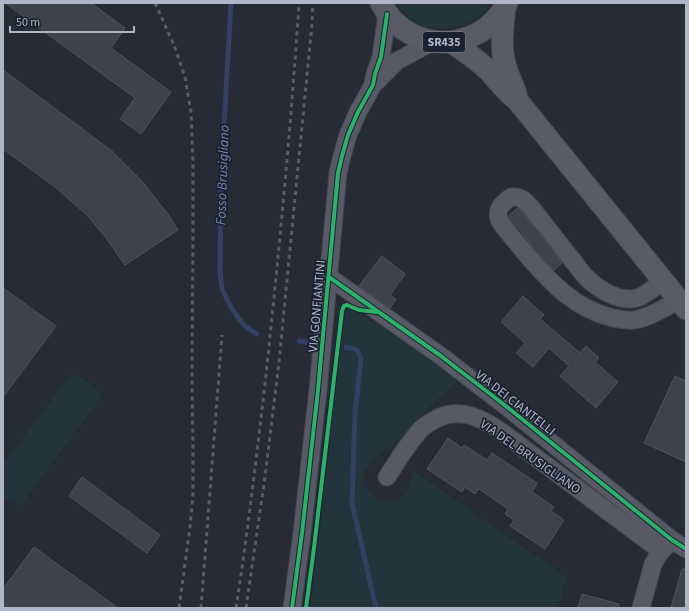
<svg xmlns="http://www.w3.org/2000/svg" width="689" height="611" viewBox="0 0 689 611" font-family="'Source Sans 3',sans-serif">
  <style>
    .green { fill: #23353c }
    .lines { fill: none; stroke-linecap: round; stroke-linejoin: round }
    .stream { stroke: #324061; stroke-width: 5 }
    .building { fill: #3e424c; stroke: #4e535e }
    .minor-casing { stroke: #43474f; stroke-width: 19 }
    .major-casing { stroke: #444853; stroke-width: 23 }
    .minor { stroke: #575a64; stroke-width: 17 }
    .major { stroke: #595c66; stroke-width: 21 }
    .rail { stroke: #5a5e68; stroke-width: 3; stroke-dasharray: 4 4; stroke-linecap: butt }
    .cycleway-casing { stroke: #1a2131; stroke-width: 6 }
    .cycleway { stroke: #2db169; stroke-width: 4 }
    .labels { text-anchor: middle; stroke-width: 3.5; stroke-linejoin: round; paint-order: stroke }
    .shield { fill: #1a2131; stroke: #83899b; stroke-width: 1 }
    .shield-label { font-size: 12px; font-weight: bold; fill: #b0b6c8 }
    .street-label { font-size: 13px; fill: #b0b6c8; stroke: #1a2131 }
    .water-label { font-size: 14px; font-style: italic; fill: #7589b2; stroke: #1a2131 }
  </style>
  <rect width="100%" height="100%" fill="#262b36"/>
  <g class="green">
    <path d="M396 3H490C466 37 420 37 396 3Z"/>
    <path d="M348 307 392 332 416 347 457 380C444 393 431 405 418 418 409 428 400 438 391 447 389 450 387 450 383 452 379 454 375 458 372 462 367 467 362 473 364 480 367 501 397 509 408 491 412 484 412 477 412 470L566 577 558 608H310C324 510 332 411 345 313Z"/>
    <path d="M71 374C84 378 94 385 102 396L20 506 9 501 3 497V465Z"/>
  </g>
  <g class="lines">
    <g class="stream">
      <path d="M231 3 221 178 220 271 222 289 232 309 243 324 249 329 257 334"/>
      <path d="M299 341 310 343"/>
      <path d="M346 347C355 349 359 349 361 360L355 412 352 503 376 608"/>
    </g>
  </g>
  <g class="building">
    <path d="M5 3H91L125 28 111 48 171 92 141 134 120 119 135 98Z"/>
    <path d="M3 70 92 136 113 152 142 181 167 213 178 230 125 265 106 238 87 215 55 187 3 149Z"/>
    <path d="M518 208 523 213 562 263 554 270 534 248 510 218 509 215Z"/>
    <path d="M382 256 405 274 390 295 396 299 390 308 359 286Z"/>
    <path d="M3 288 56 326 3 397Z"/>
    <path d="M523 296 544 315 540 319 580 353 586 346 599 358 595 362 618 382 596 408 560 376 569 366 549 348 533 367 516 353 525 343 501 322Z"/>
    <path d="M675 376 686 381V462L644 443Z"/>
    <path d="M448 438 462 448 464 445 487 460 492 453 537 483 532 492 554 507 551 511 564 520 545 549 510 526 514 520 505 514 508 509 479 489 475 494 465 487 462 492 427 469Z"/>
    <path d="M82 477 160 535 147 553 69 496Z"/>
    <path d="M34 547 118 608H3V589Z"/>
    <path d="M682 569H686V608H671Z"/>
    <path d="M582 594 619 604V608H578Z"/>
  </g>
  <g class="lines">
    <defs>
      <g id="minor">
        <path d="M376 82 397 61 434 41"/>
        <path d="M329 277 441 356 507 407 672 540 686 549"/>
        <path d="M664 281C656 286 648 293 640 297 621 305 596 288 584 275L530 206C524 200 520 196 511 197 501 204 494 211 501 223 509 234 518 244 526 254 551 283 575 309 613 318 620 319 627 321 634 320 649 318 666 307 679 300"/>
        <path d="M387 477C397 462 408 443 421 429 425 425 431 422 436 419 459 407 480 417 499 430L661 551"/>
        <path d="M292 608 302 533 318 390 338 173 342 156 348 135 358 112 373 85 375 74 381 57 387 14"/>
        <path d="M641 608 653 564 658 555 669 543"/>
      </g>
      <g id="major">
        <path d="M381 3C407 55 480 55 507 3"/>
        <path d="M505 7C503 26 500 46 505 64 507 74 513 83 516 94"/>
        <path d="M451 42C464 51 477 59 489 71 498 81 506 92 517 100L686 309"/>
      </g>
    </defs>
    <use href="#minor" class="minor-casing"/>
    <use href="#major" class="major-casing"/>
    <use href="#minor" class="minor"/>
    <use href="#major" class="major"/>
    <g class="rail">
      <path d="M155 3 174 45 185 77 191 112 193 161V244L192 374 193 447V494L190 527 179 608"/>
      <path d="M201 608 222 335"/>
      <path d="M236 608C248 530 257 453 266 375 279 251 291 127 299 3"/>
      <path d="M246 608 265 477 279 362 312 24 313 3"/>
    </g>
    <defs>
      <g id="cycleway">
        <path d="M329 277 441 356 507 407 672 540 686 549"/>
        <path d="M292 608 302 533 318 390 338 173 342 156 348 135 358 112 373 85 375 74 381 57 387 14"/>
        <path d="M306 608 314 548 342 311 344 306 347 305 359 310 377 312"/>
      </g>
    </defs>
    <use href="#cycleway" class="cycleway-casing"/>
    <use href="#cycleway" class="cycleway"/>
  </g>
  <g class="labels">
    <rect class="shield" x="423" y="32" width="42" height="20" rx="3"/>
    <g class="shield-label">
      <text x="444" y="46">SR435</text>
    </g>
    <g class="street-label">
      <text transform="translate(316 306) rotate(-85)" y="5">VIA GONFIANTINI</text>
      <text transform="translate(516 402) rotate(38)" y="5">VIA DEI CIANTELLI</text>
      <text transform="translate(531 456) rotate(35)" y="5">VIA DEL BRUSIGLIANO</text>
    </g>
    <g class="water-label">
      <text transform="translate(222 175) rotate(-88)" y="5">Fosso Brusigliano</text>
    </g>
  </g>
  <rect width="689" height="611" fill="none" stroke="#b0b6c8" stroke-width="8"/>
  <path d="M10 26v6h124v-6" fill="none" stroke="#b0b6c8" stroke-width="2"/>
  <text x="16" y="26" font-size="12" fill="#b0b6c8" stroke="#1a2131" stroke-width="3" paint-order="stroke">50 m</text>
</svg>
